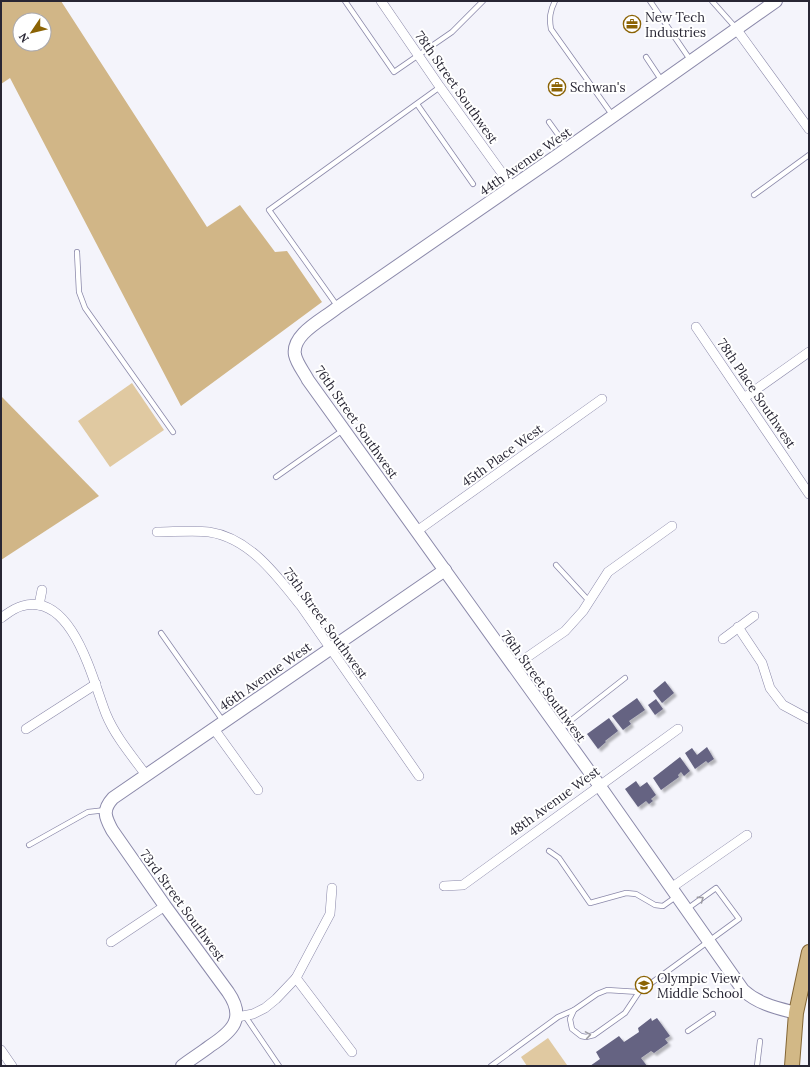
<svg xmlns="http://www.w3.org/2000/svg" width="810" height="1067" viewBox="0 0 810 1067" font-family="Lora,serif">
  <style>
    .green { fill: #e0c9a1 }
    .forest { fill: #d1b687; fill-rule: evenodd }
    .building { fill: #656382; filter: url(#shadow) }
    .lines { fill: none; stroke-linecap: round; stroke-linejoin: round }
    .lane-casing { stroke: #8b89aa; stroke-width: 6 }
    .street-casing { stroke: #8b89aa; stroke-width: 10 }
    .secondary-casing { stroke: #8b89aa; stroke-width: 14 }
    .primary-casing { stroke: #836635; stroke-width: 16 }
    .lane { stroke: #fff; stroke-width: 4.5 }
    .street { stroke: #fff; stroke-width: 9 }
    .secondary { stroke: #fff; stroke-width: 12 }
    .primary { stroke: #d2b886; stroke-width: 14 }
    .oneway { stroke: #9e9da4 }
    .labels { text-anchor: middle; stroke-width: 4; stroke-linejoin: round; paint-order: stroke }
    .poi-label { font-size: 13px; fill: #282634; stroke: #fff; text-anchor: start }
    .street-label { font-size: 13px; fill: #282634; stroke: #fff }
  </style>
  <defs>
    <filter id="shadow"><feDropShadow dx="3" dy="3" stdDeviation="1" flood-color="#0004"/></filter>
  </defs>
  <rect width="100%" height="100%" fill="#f4f4fb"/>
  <g class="green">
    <path d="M132 383 164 430 110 467 78 421Z"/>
    <path d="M548 1038 567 1065 527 1066 521 1057Z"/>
  </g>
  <g class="forest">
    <path d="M1 1H61L207 227 240 205 275 252 287 251 322 302 181 406 10 78 1 84ZM20 20H44V44H20Z"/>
    <path d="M1 396 99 496 1 560Z"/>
  </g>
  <g class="building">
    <path d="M665 681 674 693 662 703 653 691Z"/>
    <path d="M637 698 645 710 629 721 631 724 623 730 612 716Z"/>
    <path d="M656 699 663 709 655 715 648 705Z"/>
    <path d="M609 718 618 731 605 741 606 742 598 749 587 734Z"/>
    <path d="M707 747 714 759 708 763 706 761 695 769 685 753 692 748 697 755Z"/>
    <path d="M680 757 690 771 684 776 681 772 678 775 679 777 661 790 653 778Z"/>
    <path d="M636 781 640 787 647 782 656 795 651 799 653 801 649 804 646 801 638 807 625 789Z"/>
    <path d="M651 1018 652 1021 657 1018 670 1036 665 1039 668 1043 654 1053 651 1051 641 1058 647 1066H590L600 1059 596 1052 619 1036 624 1042 639 1032 638 1028Z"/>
  </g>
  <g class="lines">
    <defs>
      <g id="lane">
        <path d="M345 1 394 72 452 32 483 1"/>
        <path d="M555 1C550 11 549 18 551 29L613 116"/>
        <path d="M650 1 691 61"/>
        <path d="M712 1 736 28"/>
        <path d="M646 57 660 78V81"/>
        <path d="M417 104 473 184"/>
        <path d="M549 122 567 147"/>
        <path d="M754 195 809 155"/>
        <path d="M77 252 79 292 85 308 173 432"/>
        <path d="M338 307 269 210 440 87"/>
        <path d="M276 477 343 430"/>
        <path d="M556 565 589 601"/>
        <path d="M161 633 223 721"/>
        <path d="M560 729 625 678"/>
        <path d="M29 845 88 812 106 810"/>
        <path d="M549 851 559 858 590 903 626 893 636 894 655 905 663 906 677 896"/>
        <path d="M574 1010 570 1019 572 1029 581 1036 586 1037 594 1035 625 1013 639 992 739 919 716 888 687 909"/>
        <path d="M245 1016 279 1066"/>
        <path d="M688 1031 713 1014"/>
        <path d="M491 1066 558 1017 574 1010 597 994 607 990 639 992"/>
        <path d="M757 1066 760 1041"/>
      </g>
      <g id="street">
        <path d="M381 1 440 87 512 187"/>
        <path d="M737 30 809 129"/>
        <path d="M696 327 809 494"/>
        <path d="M744 398 809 352"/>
        <path d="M417 531 602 399"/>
        <path d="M157 532C172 532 195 530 209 532 250 538 277 576 301 606L419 776"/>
        <path d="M39 605 42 590"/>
        <path d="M1 618C8 613 14 608 22 606 73 591 93 682 106 714 115 736 132 756 146 775"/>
        <path d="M738 627 762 663 770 688 783 705 809 719"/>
        <path d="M723 639 754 616"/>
        <path d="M513 667 565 631 583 611 608 572 672 526"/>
        <path d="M26 729 96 684"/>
        <path d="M214 729 258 790"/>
        <path d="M444 886 463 885 678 729"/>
        <path d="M671 888 747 835"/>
        <path d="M111 942 165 906"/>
        <path d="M296 978 352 1052"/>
        <path d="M237 1017 253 1014 265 1008 276 999 296 978 330 914 332 888"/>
        <path d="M1 1050 12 1066"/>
      </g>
      <g id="secondary">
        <path d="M776 1 558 155 338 307C324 319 291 334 295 355 297 364 304 372 308 380L599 785 743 990C758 1004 777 1008 796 1013"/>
        <path d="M182 1066C191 1059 201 1053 210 1046 233 1031 246 1018 228 992L165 906 112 830C105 817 102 810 113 798L445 570"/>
      </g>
      <path id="primary" d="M792 1066 796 1013 809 952"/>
    </defs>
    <use href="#lane" class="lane-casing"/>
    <use href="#street" class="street-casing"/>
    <use href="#secondary" class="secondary-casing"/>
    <use href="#primary" class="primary-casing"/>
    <use href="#lane" class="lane"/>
    <use href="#street" class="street"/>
    <use href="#secondary" class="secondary"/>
    <use href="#primary" class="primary"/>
  </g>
  <defs><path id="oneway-chevron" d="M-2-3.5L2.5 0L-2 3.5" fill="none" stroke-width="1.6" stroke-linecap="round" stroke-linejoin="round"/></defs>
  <g class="oneway">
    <use href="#oneway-chevron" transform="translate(701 899) rotate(-36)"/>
    <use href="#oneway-chevron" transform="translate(588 1035) rotate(-9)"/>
  </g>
  <defs>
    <symbol id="office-ring" viewBox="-11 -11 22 22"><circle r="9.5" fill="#fff" stroke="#8b6304" stroke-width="1.5"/><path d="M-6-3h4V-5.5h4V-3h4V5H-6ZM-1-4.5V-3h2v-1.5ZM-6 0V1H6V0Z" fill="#8b6304"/></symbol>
    <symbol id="school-ring" viewBox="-11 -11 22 22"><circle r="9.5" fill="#fff" stroke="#8b6304" stroke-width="1.5"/><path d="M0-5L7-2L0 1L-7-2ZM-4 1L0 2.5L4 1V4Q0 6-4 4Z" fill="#8b6304"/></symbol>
  </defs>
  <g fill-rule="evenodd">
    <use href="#office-ring" x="622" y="14" width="20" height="20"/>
    <use href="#office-ring" x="547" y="77" width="20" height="20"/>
    <use href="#school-ring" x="634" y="975" width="20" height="20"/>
  </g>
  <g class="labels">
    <g class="poi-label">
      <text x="645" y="22">New Tech<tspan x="645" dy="15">Industries</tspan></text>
      <text x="570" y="92">Schwan's</text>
      <text x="657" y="983">Olympic View<tspan x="657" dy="15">Middle School</tspan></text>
    </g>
    <g class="street-label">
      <text transform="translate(457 87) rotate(55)" y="5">78th Street Southwest</text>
      <text transform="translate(525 161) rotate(-35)" y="5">44th Avenue West</text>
      <text transform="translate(757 393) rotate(56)" y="5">78th Place Southwest</text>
      <text transform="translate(357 422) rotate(55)" y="5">76th Street Southwest</text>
      <text transform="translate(502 455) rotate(-36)" y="5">45th Place West</text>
      <text transform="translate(326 623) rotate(54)" y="5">75th Street Southwest</text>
      <text transform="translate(265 676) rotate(-35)" y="5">46th Avenue West</text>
      <text transform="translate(544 686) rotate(54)" y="5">76th Street Southwest</text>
      <text transform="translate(554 801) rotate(-36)" y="5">48th Avenue West</text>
      <text transform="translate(183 905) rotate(54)" y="5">73rd Street Southwest</text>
    </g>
  </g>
  <rect width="810" height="1067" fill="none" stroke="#282634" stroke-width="4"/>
  <g transform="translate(32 32) rotate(235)"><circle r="19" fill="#ffffff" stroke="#a9a8ae"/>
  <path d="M0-3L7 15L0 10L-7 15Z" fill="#8b6304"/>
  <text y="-6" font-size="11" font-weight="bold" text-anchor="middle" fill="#282634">N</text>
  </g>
</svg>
